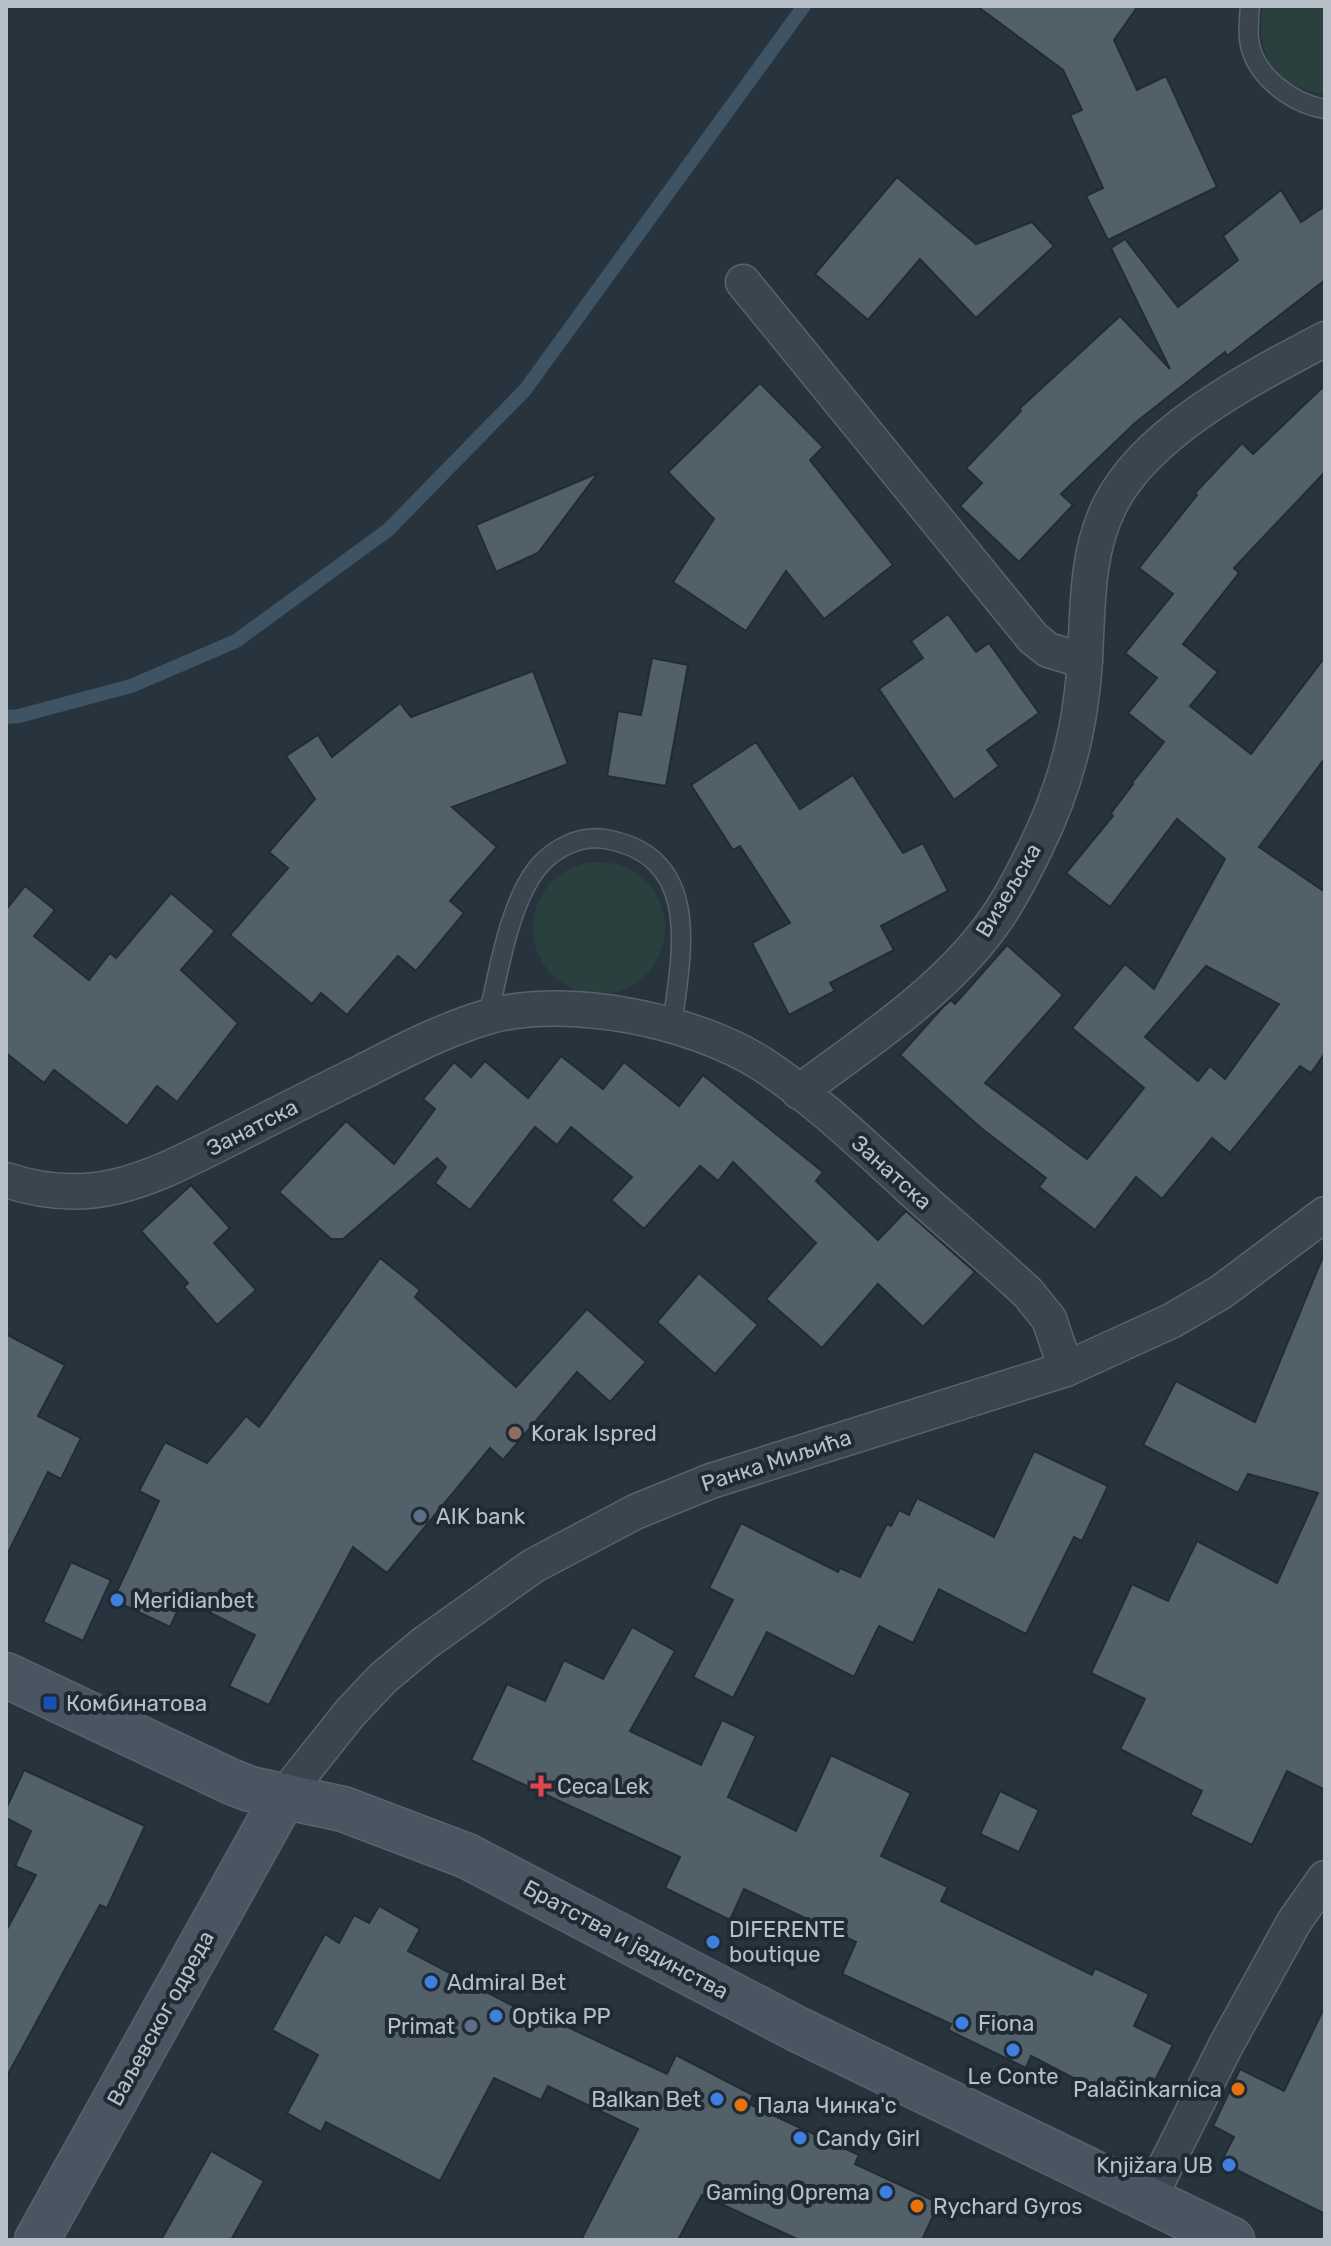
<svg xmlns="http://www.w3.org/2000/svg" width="1331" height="2246" viewBox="0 0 1331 2246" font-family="Rubik,sans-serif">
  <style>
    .green { fill: #2a403f }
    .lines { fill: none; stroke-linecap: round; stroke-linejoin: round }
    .stream { stroke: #3e5464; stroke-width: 14 }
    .building { fill: #52606a; stroke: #212c34; stroke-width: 2; fill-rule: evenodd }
    .lane-casing { stroke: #58636b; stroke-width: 21 }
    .street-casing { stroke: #58636b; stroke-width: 37 }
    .secondary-casing { stroke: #58636b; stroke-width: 47 }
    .lane { stroke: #3a454d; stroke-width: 18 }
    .street { stroke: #3a454d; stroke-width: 34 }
    .secondary { stroke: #495560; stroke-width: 44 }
    .education-dot { fill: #8d6e63; stroke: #1f2a32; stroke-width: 3 }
    .service-dot { fill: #5c6f8a; stroke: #1f2a32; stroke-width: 3 }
    .shop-dot { fill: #3f7fe0; stroke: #1f2a32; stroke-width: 3 }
    .transit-dot { fill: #1a4fb4; stroke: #1f2a32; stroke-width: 3 }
    .health-dot { fill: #e0444e; stroke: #1f2a32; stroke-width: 3 }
    .food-dot { fill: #e8710a; stroke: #1f2a32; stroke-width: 3 }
    .labels { text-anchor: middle; stroke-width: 8; stroke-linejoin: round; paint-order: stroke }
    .street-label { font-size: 22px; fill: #b7c0c8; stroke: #1f2a32 }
    .poi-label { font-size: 22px; fill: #b7c0c8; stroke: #1f2a32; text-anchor: start }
  </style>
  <rect width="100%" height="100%" fill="#27333d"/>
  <g class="green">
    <path d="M1263 6H1325V94C1275 88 1254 54 1263 6Z"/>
    <circle cx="599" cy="928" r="66"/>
  </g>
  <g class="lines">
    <path class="stream" d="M6 717 19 716 131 686 236 641 388 530 525 390 804 6"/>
  </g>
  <g class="building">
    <path d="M977 6H1138L1114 40 1137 90 1166 76 1217 187 1108 240 1086 196 1103 188 1070 115 1082 110 1063 70Z"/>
    <path d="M897 177 976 244 1032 222 1054 246 976 318 920 259 868 320 815 274Z"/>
    <path d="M1281 190 1301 222 1325 206V280L1227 356 1225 352 1135 423 1061 494 1073 505 1019 562 960 506 982 483 966 468 1021 411 1019 409 1120 316 1170 369 1111 248 1125 239 1178 307 1238 260 1223 236Z"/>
    <path d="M760 383 823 447 810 460 893 565 824 619 786 571 746 631 673 582 714 519 668 472Z"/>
    <path d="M1325 385V472L1234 568 1239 573 1183 644 1218 672 1190 706 1251 754 1325 657V758L1259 847 1325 892V1053L1311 1073 1300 1066 1230 1153 1212 1138 1162 1199 1136 1177 1095 1230 1039 1187 1046 1178 981 1128 900 1055 943 1007 951 1000 955 1004 1007 945 1063 995 985 1083 1087 1159 1144 1088 1072 1028 1125 964 1154 989 1225 859 1177 819 1110 907 1066 873 1113 816 1111 813 1133 784 1132 783 1164 742 1128 713 1157 678 1125 653 1173 594 1139 568 1197 495 1195 493 1242 443 1253 454ZM1206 966 1279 1004 1225 1079 1210 1066 1198 1081 1145 1037Z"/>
    <path d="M598 473 538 553 496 572 476 525Z"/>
    <path d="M948 614 976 652 989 643 1039 713 987 750 999 766 954 800 879 689 923 658 911 641Z"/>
    <path d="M652 658 688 665 666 786 607 776 618 711 641 715Z"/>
    <path d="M533 671 568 764 452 807 497 847 450 901 464 913 416 971 398 956 347 1015 321 993 312 1004 230 935 288 868 269 852 315 799 286 756 318 735 332 757 400 703 411 717Z"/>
    <path d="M756 742 800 809 853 775 903 853 923 843 948 891 881 926 894 950 830 983 835 991 789 1015 752 943 790 923 740 846 733 850 691 785Z"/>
    <path d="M25 886 55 910 34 936 89 980 110 953 116 958 171 893 215 931 181 970 238 1023 177 1102 157 1086 127 1126 54 1070 44 1083 6 1053V910Z"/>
    <path d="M561 1056 603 1089 624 1062 679 1106 703 1075 823 1172 816 1181 878 1240 906 1211 975 1272 923 1327 878 1284 822 1348 766 1299 816 1243 733 1162 718 1181 700 1166 644 1229 611 1200 632 1177 571 1127 557 1145 535 1127 470 1210 435 1183 446 1167 437 1158 343 1239H331L279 1192 346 1121 394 1164 435 1109 423 1099 454 1062 471 1077 485 1061 528 1098Z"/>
    <path d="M191 1185 230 1228 214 1243 256 1290 217 1325 184 1287 188 1283 141 1231Z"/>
    <path d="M1324 1254 1325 1790 1287 1771 1252 1845 1190 1815 1202 1791 1120 1749 1145 1699 1091 1673 1132 1584 1168 1601 1197 1541 1277 1583 1318 1493 1248 1474 1238 1493 1143 1445 1176 1381 1255 1422Z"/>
    <path d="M380 1258 420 1290 415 1297 516 1387 587 1309 646 1362 610 1402 577 1372 503 1460 490 1448 387 1573 353 1547 269 1705 229 1686 255 1635 183 1599 170 1627 113 1600 159 1501 139 1491 165 1442 207 1463 246 1416 259 1427Z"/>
    <path d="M699 1273 758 1325 715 1374 657 1322Z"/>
    <path d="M6 1334 65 1365 38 1416 81 1438 61 1479 48 1472 6 1557Z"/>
    <path d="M1034 1451 1108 1486 1082 1541 1074 1537 1026 1634 939 1589 913 1643 879 1626 854 1677 767 1632 733 1698 693 1677 733 1600 709 1588 741 1523 838 1572 840 1568 860 1577 887 1524 891 1526 899 1510 909 1515 917 1498 994 1537Z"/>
    <path d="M71 1562 111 1580 83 1641 43 1622Z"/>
    <path d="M632 1627 675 1651 630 1731 701 1765 722 1720 756 1736 728 1797 796 1831 831 1755 911 1793 881 1856 948 1887 941 1901 1092 1975 1095 1968 1149 1994 1134 2026 1173 2045 1144 2102 1108 2084 1104 2094 1031 2056 1026 2068 948 2030 951 2024 842 1974 856 1942 744 1889 730 1920 665 1888 680 1857 471 1760 507 1684 545 1701 564 1660 603 1679Z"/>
    <path d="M24 1770 145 1826 107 1908 100 1905 6 2078V1931L36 1875 15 1866 31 1831 6 1818V1809Z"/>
    <path d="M1000 1791 1039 1810 1019 1852 980 1834Z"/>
    <path d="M379 1906 420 1929 408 1951 534 2017 536 2012 667 2074 676 2055 753 2095 749 2104 859 2155 855 2164 939 2203 922 2240H799L702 2195 678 2240H581L638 2129 548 2086 541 2100 494 2078 440 2181 326 2122 321 2132 287 2113 318 2055 272 2030 325 1934 339 1943 354 1915 369 1923Z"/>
    <path d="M1325 2006V2214L1221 2162 1234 2137 1213 2126 1240 2069 1284 2091Z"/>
    <path d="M211 2151 264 2181 231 2240H161Z"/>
  </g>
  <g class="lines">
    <defs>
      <g id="lane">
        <path d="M1250 6C1249 17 1248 28 1249 39 1253 75 1291 103 1325 109"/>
        <path d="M488 1017C499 971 509 902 539 866 555 848 580 835 605 839 703 856 682 952 672 1025"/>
      </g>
      <g id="street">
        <path d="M743 282 1033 638 1048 650 1085 661"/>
        <path d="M799 1092C866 1042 941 994 991 926 1009 902 1023 874 1036 847 1060 798 1076 746 1082 692 1090 631 1081 564 1109 507 1145 432 1253 377 1325 339"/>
        <path d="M6 1180C90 1208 145 1181 219 1144 266 1120 313 1096 360 1073 401 1052 443 1030 487 1017 566 994 693 1020 762 1064 816 1099 863 1145 910 1188 949 1224 990 1257 1028 1293L1049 1319 1066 1369"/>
        <path d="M284 1796 350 1713 383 1678 425 1643 533 1566 635 1512 711 1481 1066 1369 1171 1321 1221 1292 1325 1214"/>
        <path d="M1149 2199 1225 2047 1294 1922 1325 1878"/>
      </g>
      <g id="secondary">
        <path d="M6 1675 232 1782 250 1789 343 1809 467 1856 797 2029 1232 2240"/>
        <path d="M37 2240 284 1796"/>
      </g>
    </defs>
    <use href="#lane" class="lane-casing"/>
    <use href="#street" class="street-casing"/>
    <use href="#secondary" class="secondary-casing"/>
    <use href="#lane" class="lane"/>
    <use href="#street" class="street"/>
    <use href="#secondary" class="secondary"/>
  </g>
  <circle class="education-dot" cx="515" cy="1433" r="8"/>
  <g class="service-dot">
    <circle cx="420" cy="1516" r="8"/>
    <circle cx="471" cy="2026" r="8"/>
  </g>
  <g class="shop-dot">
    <circle cx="117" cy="1600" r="8"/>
    <circle cx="713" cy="1942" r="8"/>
    <circle cx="431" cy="1982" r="8"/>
    <circle cx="496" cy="2016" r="8"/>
    <circle cx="962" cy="2023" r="8"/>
    <circle cx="1013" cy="2050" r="8"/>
    <circle cx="717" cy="2099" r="8"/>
    <circle cx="800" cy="2138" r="8"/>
    <circle cx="1229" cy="2165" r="8"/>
    <circle cx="886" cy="2192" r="8"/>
  </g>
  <rect class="transit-dot" x="42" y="1695" width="16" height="16" rx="4"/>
  <path class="health-dot" d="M537 1774h8v8h8v8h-8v8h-8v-8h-8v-8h8z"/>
  <g class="food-dot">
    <circle cx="1238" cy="2089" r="8"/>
    <circle cx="741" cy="2105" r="8"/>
    <circle cx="917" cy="2206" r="8"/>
  </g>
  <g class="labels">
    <g class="street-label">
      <text transform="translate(1008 890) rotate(-59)" y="8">Визељска</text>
      <text transform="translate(252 1127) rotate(-27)" y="8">Занатска</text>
      <text transform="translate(892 1172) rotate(42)" y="8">Занатска</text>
      <text transform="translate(776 1460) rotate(-18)" y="8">Ранка Миљића</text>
      <text transform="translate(626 1939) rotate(28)" y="8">Братства и јединства</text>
      <text transform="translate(160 2018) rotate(-61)" y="8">Ваљевског одреда</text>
    </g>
    <g class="poi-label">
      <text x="531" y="1441">Korak Ispred</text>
      <text x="436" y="1524">AIK bank</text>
      <text x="133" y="1608">Meridianbet</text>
      <text x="66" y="1711">Комбинатова</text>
      <text x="557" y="1794">Ceca Lek</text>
      <text x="729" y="1937">DIFERENTE<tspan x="729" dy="25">boutique</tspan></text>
      <text x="447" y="1990">Admiral Bet</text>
      <text x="512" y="2024">Optika PP</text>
      <text x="978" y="2031">Fiona</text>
      <text x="455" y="2034" text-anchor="end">Primat</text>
      <text x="1013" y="2084" text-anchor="middle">Le Conte</text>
      <text x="1222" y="2097" text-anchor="end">Palačinkarnica</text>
      <text x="701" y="2107" text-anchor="end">Balkan Bet</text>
      <text x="757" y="2113">Пала Чинка'с</text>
      <text x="816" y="2146">Candy Girl</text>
      <text x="1213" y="2173" text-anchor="end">Knjižara UB</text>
      <text x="870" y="2200" text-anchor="end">Gaming Oprema</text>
      <text x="933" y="2214">Rychard Gyros</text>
    </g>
  </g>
  <rect width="1331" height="2246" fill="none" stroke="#b7c0c8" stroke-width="16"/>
</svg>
